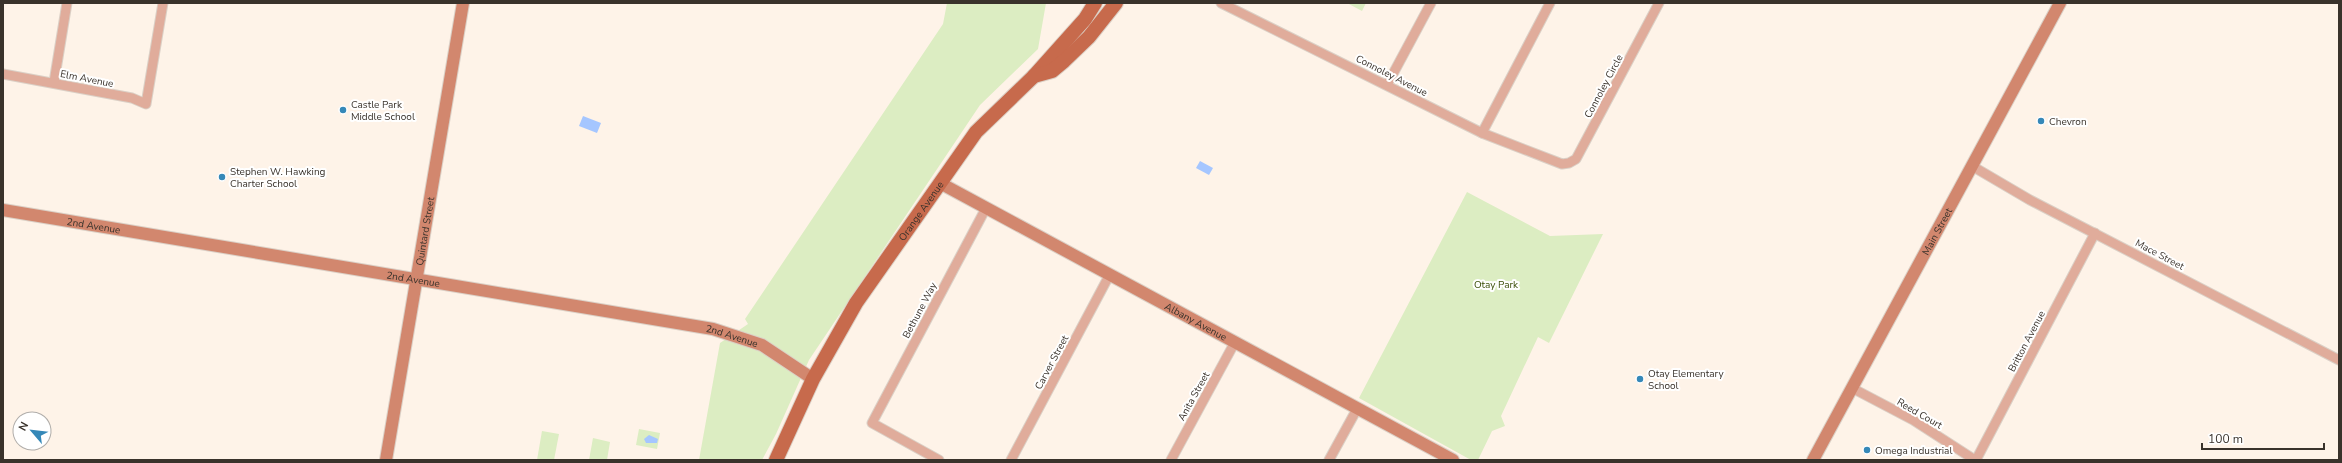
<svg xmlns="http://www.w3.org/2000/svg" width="2342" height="463" viewBox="0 0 2342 463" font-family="'Nunito Sans',sans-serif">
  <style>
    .green { fill: #dcedc2 }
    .water { fill: #a5c6ff }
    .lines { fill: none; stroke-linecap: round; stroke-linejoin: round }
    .street-casing { stroke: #dbd0c6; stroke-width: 11 }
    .secondary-casing { stroke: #dbd0c6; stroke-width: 14 }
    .primary-casing { stroke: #dbd0c6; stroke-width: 16 }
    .street { stroke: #e0ac9b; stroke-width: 9 }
    .secondary { stroke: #d2876e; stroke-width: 12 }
    .primary { stroke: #c76a4c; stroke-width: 14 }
    .poi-dot { fill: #3588b8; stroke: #fff; stroke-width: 1.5 }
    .labels { text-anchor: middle; stroke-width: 4; stroke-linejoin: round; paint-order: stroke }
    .street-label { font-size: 10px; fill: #39322b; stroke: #fff }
    .poi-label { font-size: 10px; fill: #39322b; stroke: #fff; text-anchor: start }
    .park-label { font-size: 10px; fill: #394d06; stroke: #fff }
  </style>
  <rect width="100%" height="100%" fill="#fef3e8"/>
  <g class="green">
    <path d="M947 3H1046L1038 49 980 105 809 360 776 434 762 460H699L720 343 748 324 745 319 943 24Z"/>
    <path d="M1347 3H1366L1362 11Z"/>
    <path d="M1467 192 1550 236 1603 234 1549 343 1538 337 1501 416 1505 426 1492 431 1478 460H1471L1359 398Z"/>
    <path d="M639 429 660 433 657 449 636 445Z"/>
    <path d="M542 431 559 434 554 460H537Z"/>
    <path d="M593 438 610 442 607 460H589Z"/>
  </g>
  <g class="water">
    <path d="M583 116 601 123 597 133 579 126Z"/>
    <path d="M1200 161 1213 168 1209 175 1196 168Z"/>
    <path d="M649 435 658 439 657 443H646L644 439Z"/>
  </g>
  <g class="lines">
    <defs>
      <g id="street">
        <path d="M1221 3 1482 133 1562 164 1569 163 1576 159 1659 3"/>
        <path d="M3 74 132 98 146 104 163 3"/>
        <path d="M54 82 67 3"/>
        <path d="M1387 85 1431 3"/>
        <path d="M1482 133 1550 3"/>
        <path d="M1972 166 2030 200 2339 360"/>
        <path d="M1852 388 1913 420 1975 460"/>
        <path d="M939 460 872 423 986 208"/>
        <path d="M1011 460 1110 274"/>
        <path d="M1171 460 1235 342"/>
        <path d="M1329 460 1357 409"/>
        <path d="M1976 460 2095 233"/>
      </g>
      <g id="secondary">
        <path id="s1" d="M940 183 1453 460"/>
        <path id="s2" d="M3 210 713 329 762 345 813 379"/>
        <path id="s3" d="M386 460 463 3"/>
        <path id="s4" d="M1813 460 2060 3"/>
      </g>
      <g id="primary">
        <path d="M1034 76 1085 19 1095 3"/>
        <path id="s5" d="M776 460 813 379 856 303 976 132 1034 76 1052 71 1064 61 1089 37 1116 3"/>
      </g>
    </defs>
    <use href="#street" class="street-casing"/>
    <use href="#secondary" class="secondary-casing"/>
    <use href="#primary" class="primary-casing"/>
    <use href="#street" class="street"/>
    <use href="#secondary" class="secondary"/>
    <use href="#primary" class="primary"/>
  </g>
  <g class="poi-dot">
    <circle cx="343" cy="110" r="4"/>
    <circle cx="2041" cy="121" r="4"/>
    <circle cx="222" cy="177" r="4"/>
    <circle cx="1640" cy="379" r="4"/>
    <circle cx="1867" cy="450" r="4"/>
  </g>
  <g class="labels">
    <g class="street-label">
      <text transform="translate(1392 75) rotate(27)" y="4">Connoley Avenue</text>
      <text transform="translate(87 78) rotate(11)" y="4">Elm Avenue</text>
      <text transform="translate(1603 86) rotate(-62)" y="4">Connoley Circle</text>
      <text dy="4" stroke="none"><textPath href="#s5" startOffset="289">Orange Avenue</textPath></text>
      <text dy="4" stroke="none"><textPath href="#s2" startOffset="92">2nd Avenue</textPath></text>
      <text dy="4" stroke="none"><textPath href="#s3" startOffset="232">Quintard Street</textPath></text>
      <text dy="4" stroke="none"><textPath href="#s4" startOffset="260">Main Street</textPath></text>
      <text transform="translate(2160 254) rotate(28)" y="4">Mace Street</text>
      <text dy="4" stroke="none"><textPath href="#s2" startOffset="416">2nd Avenue</textPath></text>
      <text transform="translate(919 310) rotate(-62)" y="4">Bethune Way</text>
      <text dy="4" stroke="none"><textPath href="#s1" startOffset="291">Albany Avenue</textPath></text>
      <text dy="4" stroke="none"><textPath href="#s2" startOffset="740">2nd Avenue</textPath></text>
      <text transform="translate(2026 341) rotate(-62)" y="4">Britton Avenue</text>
      <text transform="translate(1051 362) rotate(-62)" y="4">Carver Street</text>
      <text transform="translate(1193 396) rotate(-61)" y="4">Anita Street</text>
      <text transform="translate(1920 413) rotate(30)" y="4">Reed Court</text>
    </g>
    <g class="poi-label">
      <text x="351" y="108">Castle Park<tspan x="351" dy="12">Middle School</tspan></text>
      <text x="2049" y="125">Chevron</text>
      <text x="230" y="175">Stephen W. Hawking<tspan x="230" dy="12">Charter School</tspan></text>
      <text x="1648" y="377">Otay Elementary<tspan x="1648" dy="12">School</tspan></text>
      <text x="1875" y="454">Omega Industrial</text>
    </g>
    <g class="park-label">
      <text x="1496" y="288">Otay Park</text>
    </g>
  </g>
  <rect width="2342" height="463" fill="none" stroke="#39322b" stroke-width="8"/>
  <g transform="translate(32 431) rotate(298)"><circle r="19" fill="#ffffff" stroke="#b0adaa"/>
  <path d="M0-3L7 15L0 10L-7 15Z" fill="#3588b8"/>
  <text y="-6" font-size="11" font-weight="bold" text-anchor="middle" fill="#39322b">N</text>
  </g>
  <path d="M2202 443v6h122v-6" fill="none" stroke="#39322b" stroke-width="2"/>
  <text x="2208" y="443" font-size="12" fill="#39322b" stroke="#ffffff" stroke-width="3" paint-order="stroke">100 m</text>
</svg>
